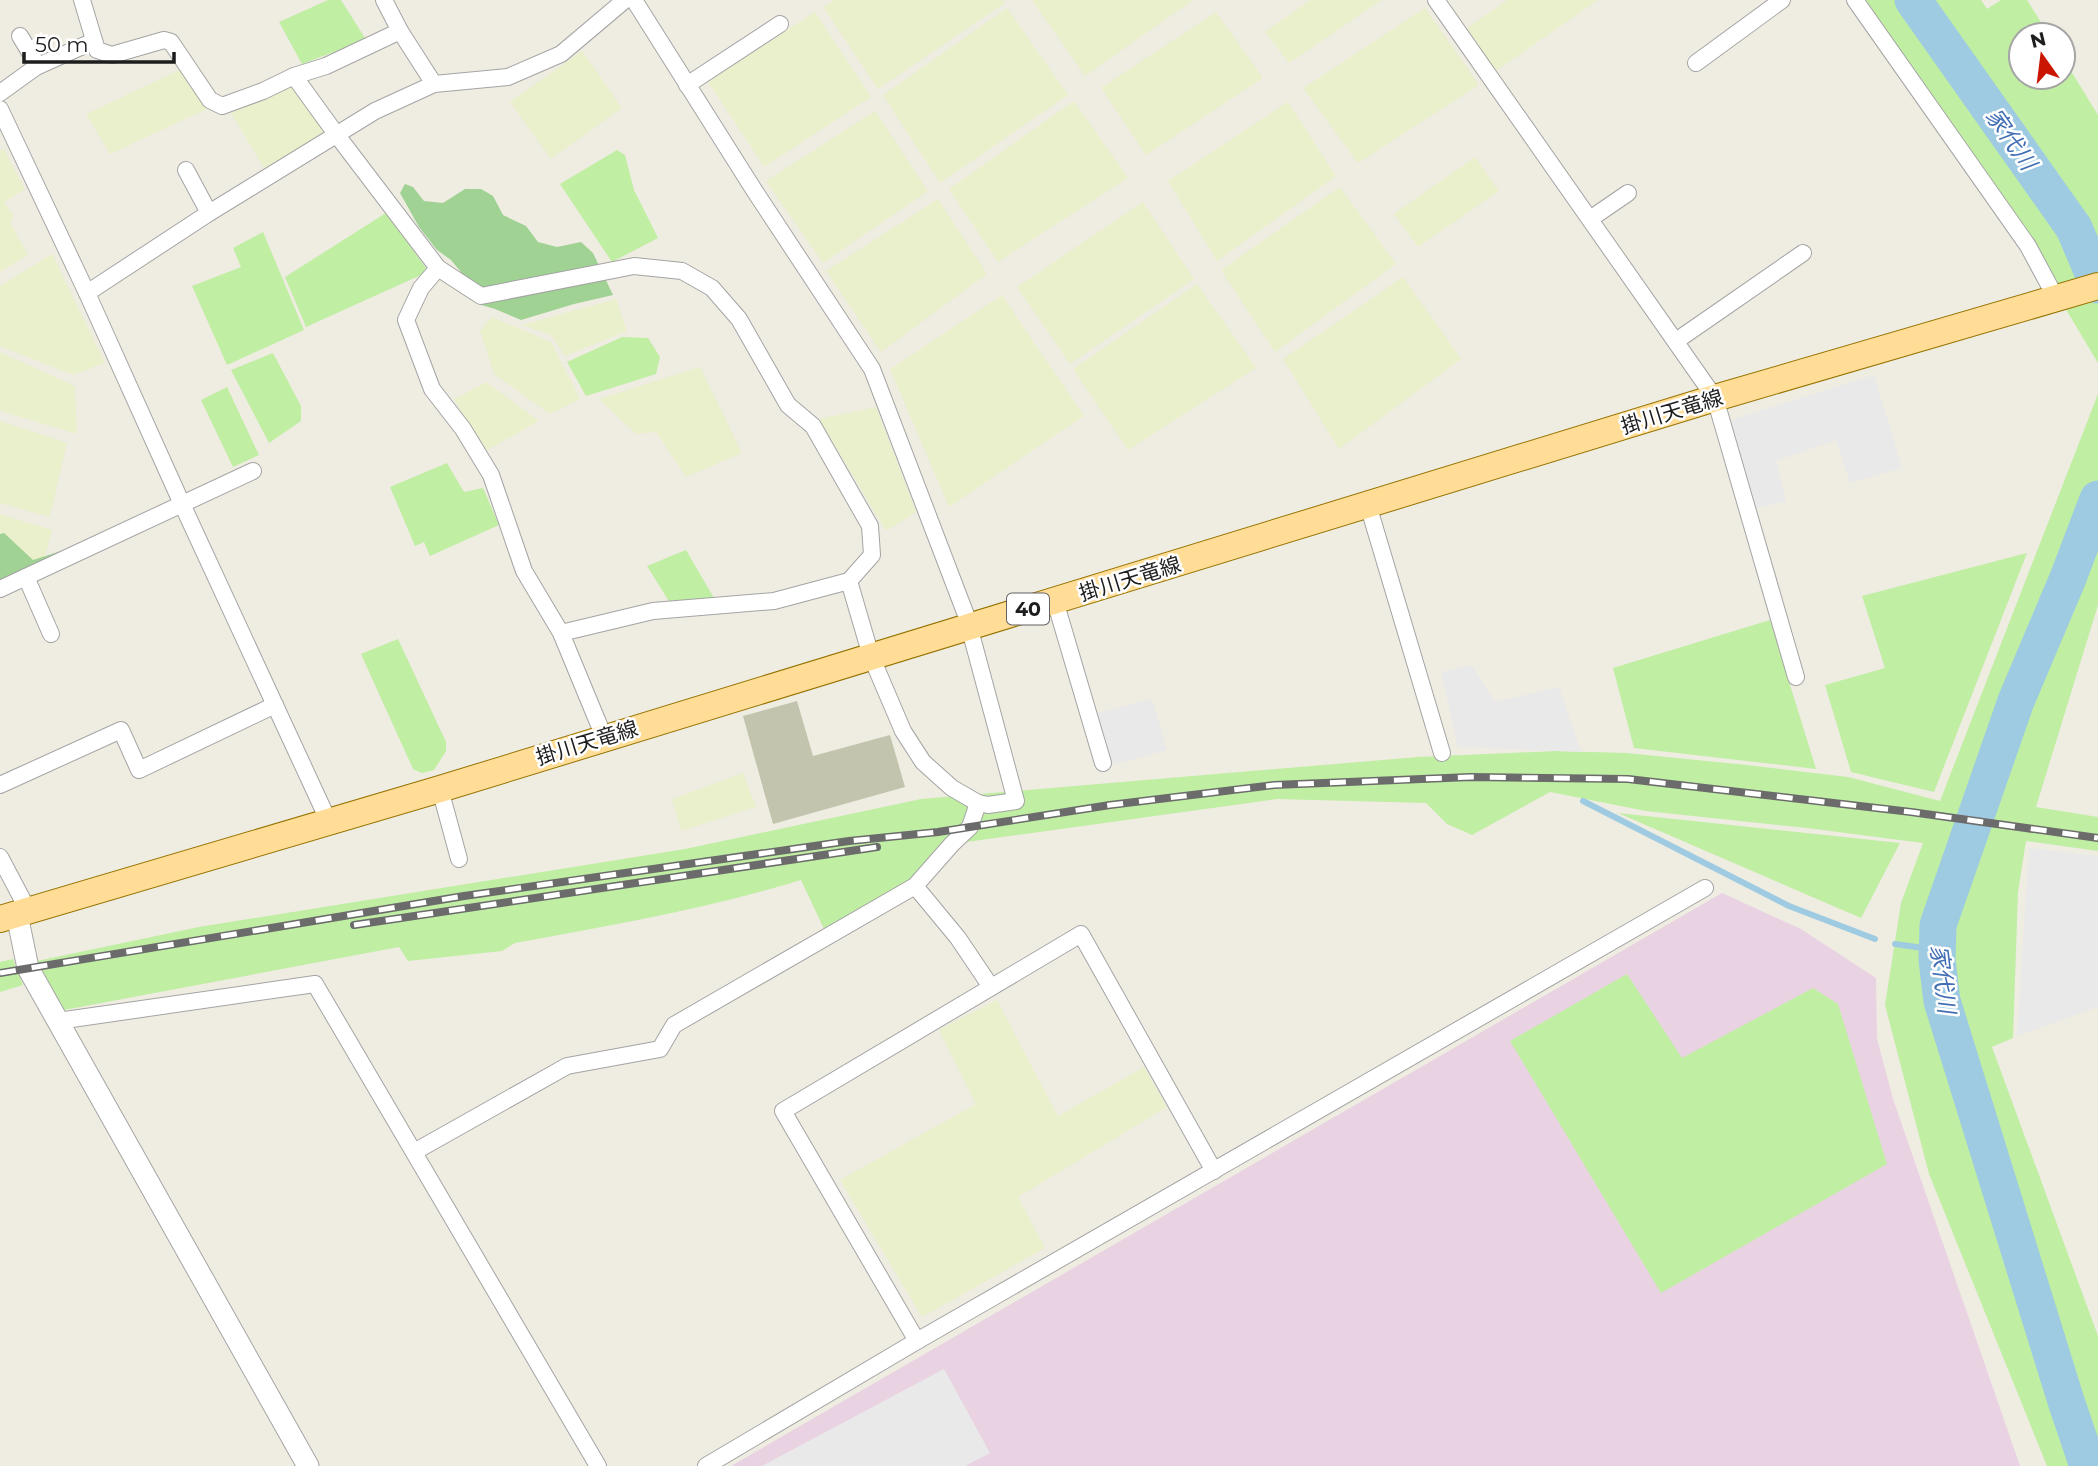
<svg xmlns="http://www.w3.org/2000/svg" width="2098" height="1466" viewBox="0 0 2098 1466" font-family="Montserrat,'Noto Sans JP',sans-serif">
  <style>
    .industrial { fill: #e9d3e2 }
    .construction { fill: #c2c4ad }
    .farmland { fill: #e9f0cb }
    .grass { fill: #c0eea3 }
    .forest { fill: #9fd293 }
    .parking { fill: #e9e9e9 }
    .lines { fill: none; stroke-linecap: round; stroke-linejoin: round }
    .stream { stroke: #9ecbe1; stroke-width: 6 }
    .river { stroke: #9ecbe1; stroke-width: 37 }
    .minor-casing { stroke: #a4a4a4; stroke-width: 18 }
    .tertiary-casing { stroke: #a4a4a4; stroke-width: 23 }
    .primary-casing { stroke: #967400; stroke-width: 28 }
    .minor { stroke: #fff; stroke-width: 16 }
    .tertiary { stroke: #fff; stroke-width: 21 }
    .primary { stroke: #ffdd97; stroke-width: 26 }
    .rail-casing { stroke: #6b6b6b; stroke-width: 8 }
    .rail { stroke: #fff; stroke-width: 5; stroke-dasharray: 16; stroke-linecap: butt }
    .labels { text-anchor: middle; stroke-width: 5; stroke-linejoin: round; paint-order: stroke }
    .shield { fill: #fff; stroke: #616161; stroke-width: 2 }
    .shield-label { font-size: 19px; font-weight: bold; fill: #1d1d1d }
    .street-label { font-size: 21px; fill: #1d1d1d; stroke: #fff }
    .water-label { font-size: 23px; font-style: italic; fill: #426fb4; stroke: #fff }
  </style>
  <rect width="100%" height="100%" fill="#efece2"/>
  <path class="industrial" d="M1722 893 1801 929 1876 978 1877 1039 1893 1099 2020 1466H731Z"/>
  <path class="construction" d="M797 701 813 756 890 735 905 787 773 824 743 716Z"/>
  <g class="farmland">
    <path d="M834 0H1003L1005 3 878 89 823 7Z"/>
    <path d="M1032 0H1193L1085 76Z"/>
    <path d="M1310 0H1382L1289 63 1265 32Z"/>
    <path d="M1507 0H1598L1496 71 1466 29Z"/>
    <path d="M1007 8 1068 95 940 183 883 95Z"/>
    <path d="M1425 8 1479 85 1358 163 1303 88Z"/>
    <path d="M815 12 871 97 764 167 708 82Z"/>
    <path d="M1216 12 1263 78 1146 155 1101 88Z"/>
    <path d="M582 51 622 108 551 159 510 102Z"/>
    <path d="M184 68 209 108 110 154 86 114Z"/>
    <path d="M294 83 327 133 264 168 231 113Z"/>
    <path d="M1074 101 1128 178 998 262 949 189Z"/>
    <path d="M1288 102 1336 176 1217 261 1168 181Z"/>
    <path d="M875 111 928 191 823 263 766 181Z"/>
    <path d="M3 148 25 189 4 202 14 216 10 222 28 255 0 272V151Z"/>
    <path d="M1475 157 1499 191 1418 247 1394 214Z"/>
    <path d="M1340 187 1396 264 1275 352 1221 270Z"/>
    <path d="M938 199 987 274 881 352 826 271Z"/>
    <path d="M1143 202 1194 279 1070 364 1017 287Z"/>
    <path d="M52 254 105 363 73 375 0 346V286Z"/>
    <path d="M1403 277 1461 359 1339 449 1283 359Z"/>
    <path d="M1197 284 1256 368 1128 450 1073 369Z"/>
    <path d="M1002 295 1084 416 949 507 890 369Z"/>
    <path d="M616 299 627 331 565 356 551 335 522 325Z"/>
    <path d="M492 317 551 342 580 399 550 414 494 374 480 331Z"/>
    <path d="M0 352 75 386 77 434 0 411Z"/>
    <path d="M700 367 742 453 686 477 656 432 636 434 599 399Z"/>
    <path d="M486 382 539 421 485 451 454 399Z"/>
    <path d="M876 407 916 512 886 531 819 419Z"/>
    <path d="M0 421 67 443 50 517 0 503Z"/>
    <path d="M0 514 52 530 45 556 33 560 4 533 0 534Z"/>
    <path d="M743 773 756 807 681 831 672 799Z"/>
    <path d="M997 1000 1058 1116 1144 1067 1167 1107 1018 1197 1045 1248 922 1317 840 1180 976 1104 939 1030Z"/>
  </g>
  <g class="grass">
    <path d="M328 0H341L365 38 355 44 302 64 279 22Z"/>
    <path d="M1855 0H1981L1987 9 2001 0H2027L2049 35H2021V77H2063V58L2098 115V363L2028 246Z"/>
    <path d="M617 150 625 155 634 190 658 238 612 262 560 184Z"/>
    <path d="M386 213 426 268 421 275 306 327 285 277Z"/>
    <path d="M263 232 304 330 227 365 192 286 241 267 233 248Z"/>
    <path d="M622 337 648 338 660 357 656 374 586 396 567 362Z"/>
    <path d="M273 353 301 406V421L269 443 231 370Z"/>
    <path d="M227 387 259 455 233 467 201 400Z"/>
    <path d="M2098 394V605L2036 807 2098 817V851L2026 841 2018 892 2013 1038 1992 1047 2098 1336V1466H2047L1929 1174 1885 1005 1901 903 1923 843 1807 828 1646 811 1550 792 1472 835 1447 824 1426 803 1277 799 952 844 915 886 825 931 801 880C707 909 612 925 515 943L502 951 408 961 399 947 64 1010 37 961 199 927 685 849 921 799 1418 757 1556 751 1626 753 1747 765 1848 777 1940 801Z"/>
    <path d="M447 463 464 492 483 488 499 525 430 556 424 542 415 546 390 487Z"/>
    <path d="M686 550 714 598 670 603 647 566Z"/>
    <path d="M2027 553 1934 792 1851 772 1825 685 1885 668 1862 596Z"/>
    <path d="M1770 620 1816 769 1634 748 1613 668Z"/>
    <path d="M398 639 446 742V751L434 770 422 773 413 769 361 654Z"/>
    <path d="M1618 813 1900 843 1861 918Z"/>
    <path d="M13 959 23 985 0 992V962Z"/>
    <path d="M1627 974 1682 1058 1813 988 1838 1004 1887 1164 1661 1293 1510 1041Z"/>
  </g>
  <g class="forest">
    <path d="M405 184 413 187 424 201 443 203 465 189H481L493 196 503 215 526 226 538 242 557 247 581 242 593 253 613 295 574 304 521 320 495 309 478 304 470 283 451 260 437 250 419 227 400 193Z"/>
    <path d="M4 533 33 560 61 551 0 589V534Z"/>
  </g>
  <g class="parking">
    <path d="M1874 375 1902 468 1850 483 1836 440 1776 461 1786 501 1754 509 1728 421Z"/>
    <path d="M1472 665 1495 702 1559 687 1581 752 1458 747 1441 672Z"/>
    <path d="M1152 699 1167 750 1112 765 1098 713Z"/>
    <path d="M2029 848 2098 856V1007L2017 1036Z"/>
    <path d="M944 1369 990 1453 965 1466H762Z"/>
  </g>
  <g class="lines">
    <g class="stream">
      <path d="M1583 801 1789 906 1875 939"/>
      <path d="M1895 944 1937 950"/>
    </g>
    <g class="river">
      <path d="M1913 0 2074 228 2098 285"/>
      <path d="M2088 1466 2066 1401 1942 1001 1937 960 1938 925 2016 701 2068 578 2098 499"/>
    </g>
    <defs>
      <g id="minor">
        <path d="M82 0 97 50 112 55 164 40 171 42 210 100 222 106 263 91 294 76 326 66 400 31 384 0"/>
        <path d="M1436 0 1715 398 1796 677"/>
        <path d="M1855 0 2028 246 2056 298"/>
        <path d="M400 31 434 84"/>
        <path d="M20 36 38 66"/>
        <path d="M1696 63 1782 0"/>
        <path d="M294 76 336 134 438 268 481 296 634 266 682 271 712 288 739 319 788 405 813 426 870 526 872 555 849 581"/>
        <path d="M687 85 780 24"/>
        <path d="M0 93 36 67 94 41"/>
        <path d="M0 109 87 293 182 504 329 822"/>
        <path d="M186 170 209 213"/>
        <path d="M1590 219 1628 193"/>
        <path d="M438 268 421 288 406 320 432 389 463 429 491 475 524 571 561 633 604 737"/>
        <path d="M87 293 209 213 375 111 434 84 508 77 561 54 625 0"/>
        <path d="M1676 341 1803 253"/>
        <path d="M1368 505 1442 753"/>
        <path d="M26 577 51 634"/>
        <path d="M0 589 253 471"/>
        <path d="M1055 601 1103 763"/>
        <path d="M561 633 653 611 774 601 849 581 871 656 903 731 923 762 952 788 978 803"/>
        <path d="M0 785 121 730 139 770 275 705"/>
        <path d="M440 789 459 859"/>
        <path d="M0 857 29 912"/>
        <path d="M915 886 958 938 991 987"/>
        <path d="M58 1021 315 984 598 1466"/>
        <path d="M414 1152 567 1066 660 1049 674 1025 915 886 952 844 970 827 978 803 988 805 1016 801 966 615 872 369 754 190 634 0"/>
        <path d="M917 1341 783 1111 1081 934 1214 1171"/>
        <path d="M706 1466 917 1341 1705 888"/>
      </g>
      <path id="tertiary" d="M17 915 28 968 308 1466"/>
      <path id="primary" d="M0 919 440 789 1715 398 2098 286"/>
    </defs>
    <use href="#minor" class="minor-casing"/>
    <use href="#tertiary" class="tertiary-casing"/>
    <use href="#primary" class="primary-casing"/>
    <use href="#minor" class="minor"/>
    <use href="#tertiary" class="tertiary"/>
    <use href="#primary" class="primary"/>
    <defs>
      <g id="rail">
        <path d="M354 925 877 847"/>
        <path d="M0 973 464 896 849 841 938 832 1110 805 1274 785 1471 777 1628 779 1911 812 2098 838"/>
      </g>
    </defs>
    <use href="#rail" class="rail-casing"/>
    <use href="#rail" class="rail"/>
  </g>
  <g class="labels">
    <rect class="shield" x="1007" y="593.5" width="42" height="31" rx="5"/>
    <g class="shield-label">
      <text x="1028" y="616">40</text>
    </g>
    <g class="street-label">
      <text transform="translate(1672 412) rotate(-17)" y="7">掛川天竜線</text>
      <text transform="translate(1130 579) rotate(-17)" y="7">掛川天竜線</text>
      <text transform="translate(587 743) rotate(-17)" y="7">掛川天竜線</text>
    </g>
    <g class="water-label">
      <text transform="translate(2011 139) rotate(55)" y="8">家代川</text>
      <text transform="translate(1943 979) rotate(83)" y="8">家代川</text>
    </g>
  </g>
  <g transform="translate(2042 56) rotate(346)"><circle r="33" fill="#ffffff" stroke="#a5a5a5" stroke-width="2"/>
  <path d="M0-5L12 26L0 18L-12 26Z" fill="#ca1500"/>
  <text y="-10" font-size="19" font-weight="bold" text-anchor="middle" fill="#1d1d1d">N</text>
  </g>
  <path d="M24 52v10h150v-10" fill="none" stroke="#1d1d1d" stroke-width="3.5"/>
  <text x="35" y="52" font-size="21" fill="#1d1d1d" stroke="#ffffff" stroke-width="5" paint-order="stroke">50 m</text>
</svg>
